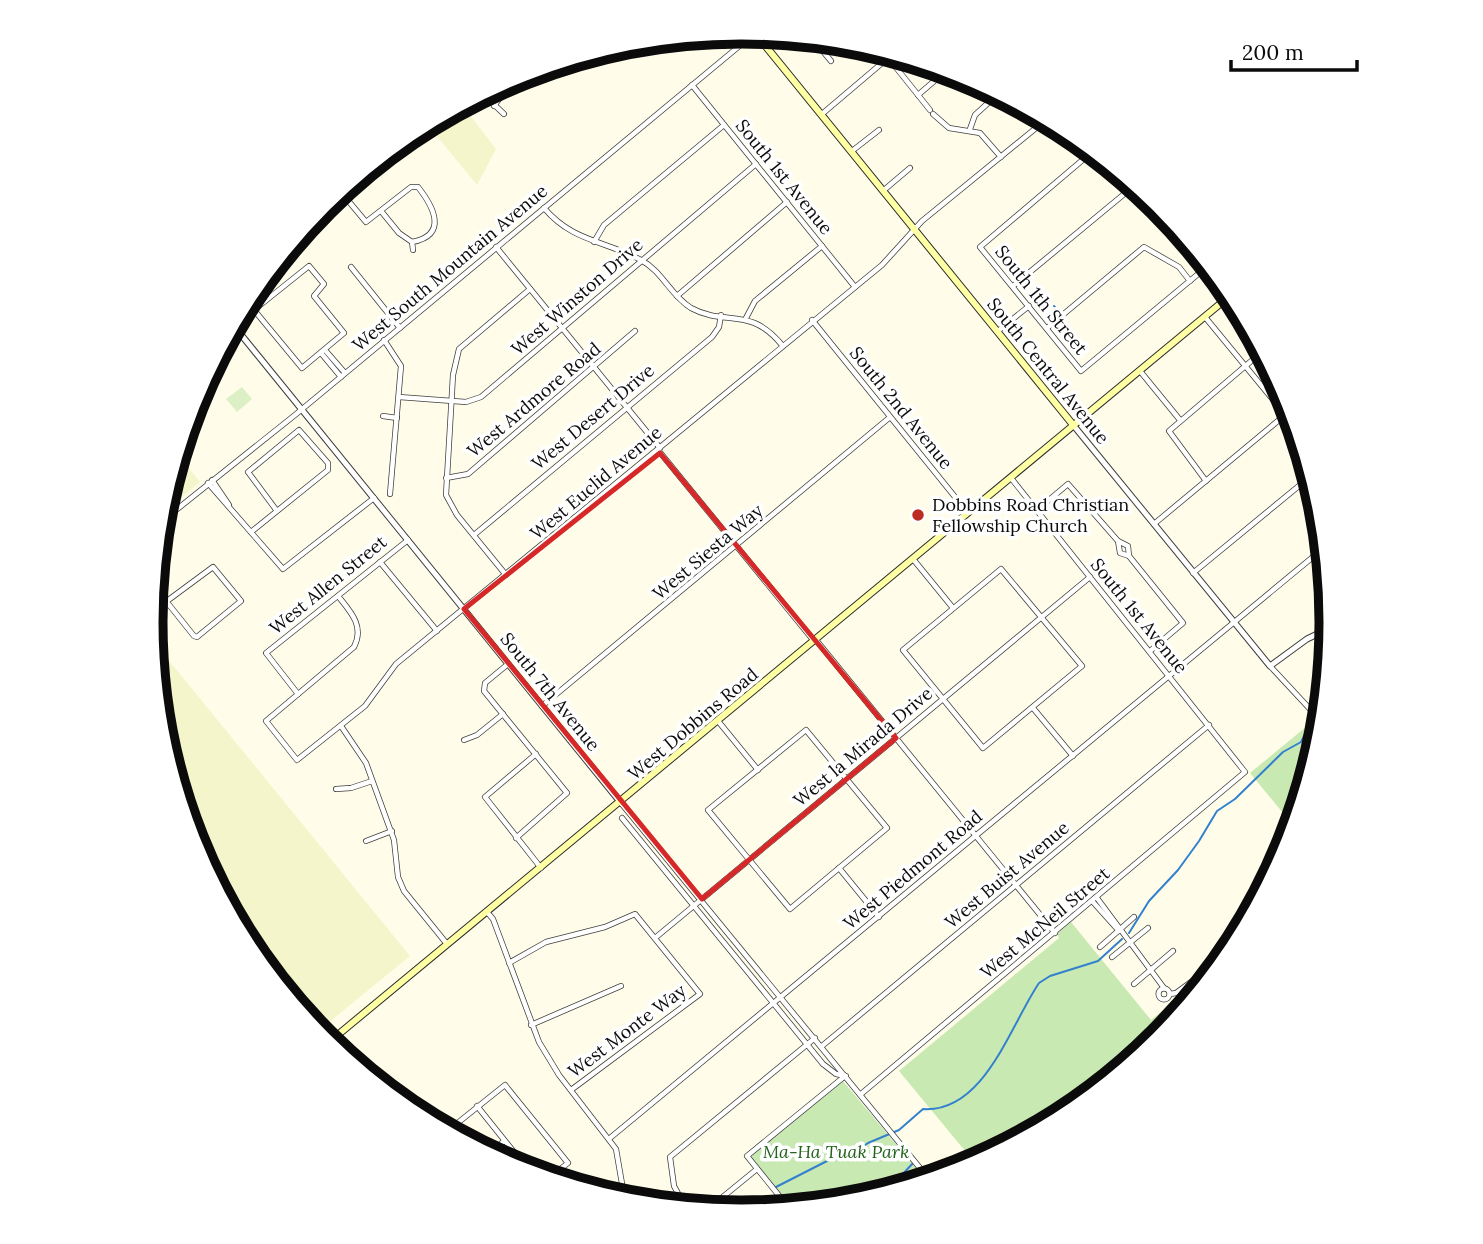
<svg xmlns="http://www.w3.org/2000/svg" width="1483" height="1244" viewBox="0 0 1483 1244" font-family="Lora,serif">
  <style>
    .farmland { fill: #f4f5ca }
    .green { fill: #c9e9b3 }
    .pitch { fill: #ddf0c5 }
    .lines { fill: none; stroke-linecap: round; stroke-linejoin: round }
    .stream { stroke: #3380cf; stroke-width: 2 }
    .minor-casing { stroke: #3e3e3e; stroke-width: 6 }
    .tertiary-casing { stroke: #3e3e3e; stroke-width: 7 }
    .secondary-casing { stroke: #2d2d2d; stroke-width: 8 }
    .minor { stroke: #fff; stroke-width: 4.5 }
    .tertiary { stroke: #fff; stroke-width: 5 }
    .secondary { stroke: #ffffa4; stroke-width: 6 }
    .marked { fill: none; stroke: #d62828; stroke-width: 5; stroke-linejoin: round }
    .poi-dot { fill: #bc2b22; stroke: #fff; stroke-width: 2.5 }
    .labels { text-anchor: middle; stroke-width: 7; stroke-linejoin: round; paint-order: stroke }
    .street-label { font-size: 18px; fill: #0b0b0b; stroke: #fff }
    .poi-label { font-size: 18px; fill: #0b0b0b; stroke: #fff; text-anchor: start }
    .park-label { font-size: 18px; font-style: italic; fill: #23631b; stroke: #fff }
    .rim { fill: none; stroke: #0b0b0b; stroke-width: 9 }
  </style>
  <rect width="100%" height="100%" fill="#fffde9"/>
  <g class="farmland">
    <path d="M462 105 496 149 477 185 427 124Z"/>
    <path d="M388 152 397 162 365 187 357 177Z"/>
    <path d="M178 455 200 482 162 513V506Z"/>
    <path d="M153 641 410 956 317 1032 250 950 196 848 162 737Z"/>
  </g>
  <g class="green">
    <path d="M1323 713 1321 738 1288 846V819L1250 773Z"/>
    <path d="M1071 922 1151 1020 1225 959 1159 1040 1069 1113 975 1163 899 1071 1059 938 1057 934Z"/>
    <path d="M843 1081 926 1180 856 1201 792 1208 751 1156Z"/>
  </g>
  <path class="pitch" d="M242 387 252 399 237 412 226 399Z"/>
  <g class="lines">
    <g class="stream">
      <path d="M1054 306 1060 313"/>
      <path d="M1129 933 1149 901 1178 870 1199 841 1217 811 1235 799 1283 752 1301 742 1308 728"/>
      <path d="M774 1188 829 1160 846 1158 868 1143 899 1130 923 1109C984 1113 1010 1026 1039 983L1050 976 1098 961 1122 939"/>
      <path d="M886 1192 914 1162"/>
    </g>
    <defs>
      <g id="minor">
        <path d="M812 38 831 61"/>
        <path d="M882 50 930 110"/>
        <path d="M692 85 855 287"/>
        <path d="M483 94 504 114"/>
        <path d="M918 95 947 70"/>
        <path d="M494 106 516 76"/>
        <path d="M822 114 888 58"/>
        <path d="M933 114 949 128 980 133 1001 157"/>
        <path d="M970 129 975 115 999 93"/>
        <path d="M852 151 879 130"/>
        <path d="M884 190 910 168"/>
        <path d="M1141 190 1115 177 1092 152 980 247 1081 371 1209 265"/>
        <path d="M340 191 366 222 411 187H418C433 206 449 235 412 242"/>
        <path d="M544 208C573 242 604 240 641 260 662 271 671 296 691 308 726 327 749 305 782 345"/>
        <path d="M381 211 399 233 412 242"/>
        <path d="M412 242 413 250"/>
        <path d="M594 242 604 225 724 125"/>
        <path d="M496 247 660 448"/>
        <path d="M288 248 298 240 299 235"/>
        <path d="M309 266 324 284 314 296 344 333 302 368 254 310Z"/>
        <path d="M351 267 400 328"/>
        <path d="M1013 286 1123 195 1128 186"/>
        <path d="M677 296 787 202"/>
        <path d="M1205 317 1297 429"/>
        <path d="M746 318 755 301 822 246"/>
        <path d="M812 320 968 513"/>
        <path d="M1047 328 1144 247 1179 267 1190 281"/>
        <path d="M998 331 1029 306"/>
        <path d="M384 340 401 366 390 494"/>
        <path d="M325 350 345 373"/>
        <path d="M321 353 341 377"/>
        <path d="M1140 371 1180 420"/>
        <path d="M399 397 466 402 481 397 756 164"/>
        <path d="M383 416 397 418"/>
        <path d="M658 450 814 641"/>
        <path d="M446 478 468 474 635 331"/>
        <path d="M212 480 229 505"/>
        <path d="M1206 481 1169 431 1263 351"/>
        <path d="M208 483 283 569 374 498"/>
        <path d="M1036 511 1068 484 1118 541 1128 546 1129 556 1183 623 1150 651"/>
        <path d="M161 522 295 415 755 33"/>
        <path d="M1154 524 1291 410"/>
        <path d="M251 532 328 470V463L299 430 248 472 277 511"/>
        <path d="M474 535 712 337 719 327 721 315"/>
        <path d="M1118 541 1120 553 1129 556"/>
        <path d="M913 559 953 608"/>
        <path d="M380 562 437 631"/>
        <path d="M1001 569 1082 666 983 748 903 650Z"/>
        <path d="M1193 573 1311 476"/>
        <path d="M506 575 457 515 446 495 453 375 459 349 530 289"/>
        <path d="M154 586 194 636 197 637 241 601 213 567 167 601"/>
        <path d="M338 596C350 611 365 626 354 647L266 721 297 760 365 706 396 664 882 265 922 221 1047 119"/>
        <path d="M816 640 1055 933"/>
        <path d="M508 664 485 683 484 691 567 793 516 838"/>
        <path d="M1270 666 1322 722"/>
        <path d="M298 694 266 653 408 540"/>
        <path d="M542 706 889 418"/>
        <path d="M1033 708 1073 756"/>
        <path d="M718 721 758 770"/>
        <path d="M341 726 366 763 394 840 398 877 404 891 447 944"/>
        <path d="M806 730 887 828 790 909 708 810Z"/>
        <path d="M464 740 477 735 503 714"/>
        <path d="M536 754 485 797 541 868"/>
        <path d="M336 789 351 788 372 781"/>
        <path d="M621 803 929 1179"/>
        <path d="M622 818 823 1064 836 1074 846 1076"/>
        <path d="M366 841 392 831"/>
        <path d="M839 868 879 917"/>
        <path d="M1097 898 1164 988"/>
        <path d="M1093 902 1119 931"/>
        <path d="M487 912 493 919 539 1042 559 1075 616 1149 625 1201"/>
        <path d="M655 938 1090 577"/>
        <path d="M1100 947 1134 917"/>
        <path d="M1112 957 1148 928"/>
        <path d="M509 963 546 942 605 927 635 914 700 994 571 1090"/>
        <path d="M1134 984 1173 951"/>
        <circle cx="1164" cy="994" r="5.5"/>
        <path d="M1170 994 1176 993 1191 982"/>
        <path d="M531 1025 621 986"/>
        <path d="M822 1046 1209 725"/>
        <path d="M861 1094 1245 772 1011 478"/>
        <path d="M477 1106 530 1172"/>
        <path d="M455 1135 450 1129 505 1085 568 1163 549 1178"/>
        <path d="M610 1138 1325 547"/>
        <path d="M490 1154 504 1141"/>
        <path d="M609 1196 621 1187"/>
        <path d="M673 1206 681 1199 674 1186 670 1157 815 1038"/>
        <path d="M789 1208 747 1156 845 1076"/>
        <path d="M708 1209 757 1169"/>
        <path d="M769 1210 782 1200"/>
      </g>
      <g id="tertiary">
        <path d="M234 326 621 803"/>
        <path d="M1074 426 1270 666 1307 639 1332 627"/>
      </g>
      <g id="secondary">
        <path d="M755 33 1074 426"/>
        <path d="M328 1043 1232 294"/>
      </g>
    </defs>
    <use href="#minor" class="minor-casing"/>
    <use href="#tertiary" class="tertiary-casing"/>
    <use href="#secondary" class="secondary-casing"/>
    <use href="#minor" class="minor"/>
    <use href="#tertiary" class="tertiary"/>
    <use href="#secondary" class="secondary"/>
  </g>
  <path class="marked" d="M660 453 896 738 702 899 464 609Z"/>
  <circle class="poi-dot" cx="918" cy="515" r="7"/>
  <g class="labels">
    <g class="street-label">
      <text transform="translate(784 177) rotate(51)" y="6">South 1st Avenue</text>
      <text transform="translate(450 268) rotate(-40)" y="6">West South Mountain Avenue</text>
      <text transform="translate(577 297) rotate(-41)" y="6">West Winston Drive</text>
      <text transform="translate(1041 300) rotate(51)" y="6">South 1th Street</text>
      <text transform="translate(1048 371) rotate(51)" y="6">South Central Avenue</text>
      <text transform="translate(534 400) rotate(-40)" y="6">West Ardmore Road</text>
      <text transform="translate(901 408) rotate(51)" y="6">South 2nd Avenue</text>
      <text transform="translate(593 417) rotate(-40)" y="6">West Desert Drive</text>
      <text transform="translate(596 483) rotate(-40)" y="6">West Euclid Avenue</text>
      <text transform="translate(708 552) rotate(-40)" y="6">West Siesta Way</text>
      <text transform="translate(328 585) rotate(-39)" y="6">West Allen Street</text>
      <text transform="translate(1139 616) rotate(51)" y="6">South 1st Avenue</text>
      <text transform="translate(550 692) rotate(51)" y="6">South 7th Avenue</text>
      <text transform="translate(693 724) rotate(-40)" y="6">West Dobbins Road</text>
      <text transform="translate(863 747) rotate(-40)" y="6">West la Mirada Drive</text>
      <text transform="translate(913 870) rotate(-40)" y="6">West Piedmont Road</text>
      <text transform="translate(1007 875) rotate(-40)" y="6">West Buist Avenue</text>
      <text transform="translate(1045 923) rotate(-40)" y="6">West McNeil Street</text>
      <text transform="translate(627 1031) rotate(-37)" y="6">West Monte Way</text>
    </g>
    <g class="poi-label">
      <text x="932" y="511">Dobbins Road Christian<tspan x="932" dy="21">Fellowship Church</tspan></text>
    </g>
    <g class="park-label">
      <text x="836" y="1158">Ma-Ha Tuak Park</text>
    </g>
  </g>
  <path d="M0 0H1483V1244H0ZM163 622a578 578 0 1 1 1156 0a578 578 0 1 1-1156 0Z" fill="#fff" fill-rule="evenodd"/>
  <path class="rim" d="M163 622a578 578 0 1 1 1156 0a578 578 0 1 1-1156 0Z"/>
  <path d="M1231 60v10h126v-10" fill="none" stroke="#0b0b0b" stroke-width="3.5"/>
  <text x="1242" y="60" font-size="21" fill="#0b0b0b" stroke="#ffffff" stroke-width="5" paint-order="stroke">200 m</text>
</svg>
